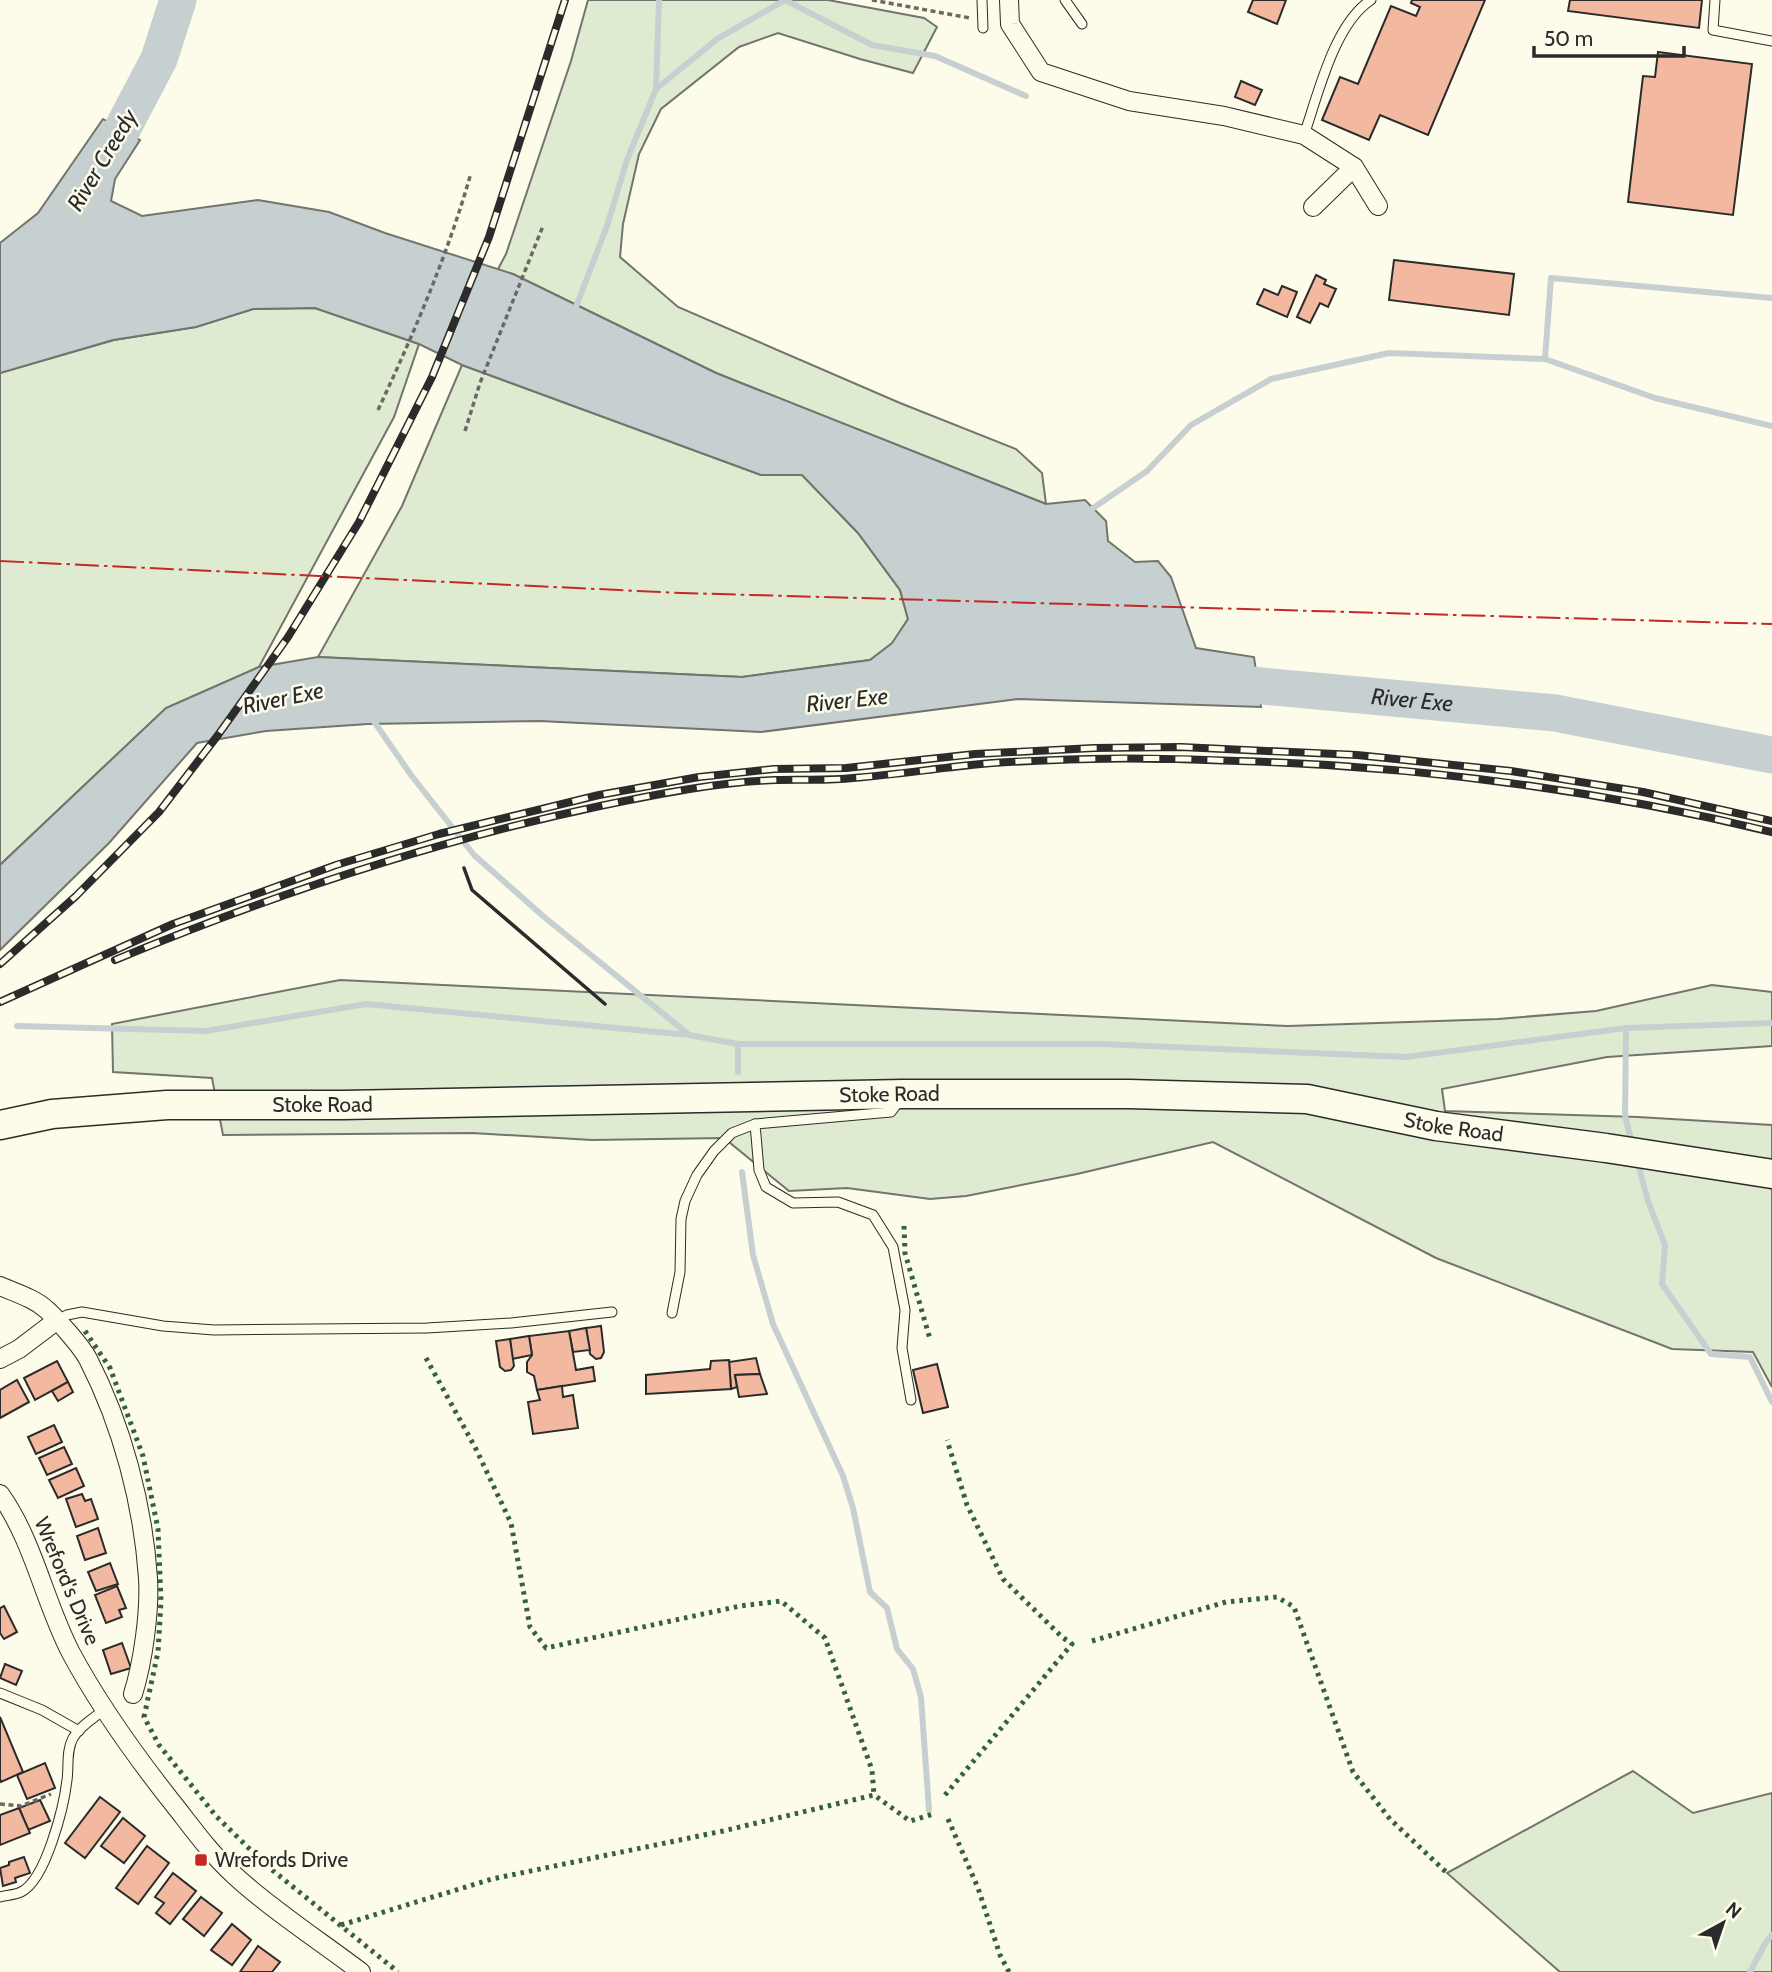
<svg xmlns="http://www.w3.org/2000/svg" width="1772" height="1972" viewBox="0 0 1772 1972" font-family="Cabin,sans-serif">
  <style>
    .green { fill: #deebd1; stroke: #74746e; stroke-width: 2 }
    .water { fill: #c7d0d0; stroke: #74746e; stroke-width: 2 }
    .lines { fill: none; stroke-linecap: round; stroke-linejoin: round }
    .stream { stroke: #c7d0d0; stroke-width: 6 }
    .river { stroke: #c7d0d0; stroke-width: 37 }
    .building { fill: #f2b8a0; stroke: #2b2b2b; stroke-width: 2 }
    .lane-casing { stroke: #2b2b2b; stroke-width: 11 }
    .street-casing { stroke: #2b2b2b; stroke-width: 20 }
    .primary-casing { stroke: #2b2b2b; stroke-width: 31 }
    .path { stroke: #6a6964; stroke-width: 3.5; stroke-dasharray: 5 3.5; stroke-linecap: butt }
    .lane { stroke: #fdfbea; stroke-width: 9 }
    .street { stroke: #fdfbea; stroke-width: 18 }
    .primary { stroke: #fdfbea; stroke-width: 28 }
    .rail-casing { stroke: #2b2b2b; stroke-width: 8 }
    .rail { stroke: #fdfbea; stroke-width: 5; stroke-dasharray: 16; stroke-linecap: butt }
    .hedge { stroke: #34623c; stroke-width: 5; stroke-dasharray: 3.5 5; stroke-linecap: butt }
    .wall { stroke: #2b2b2b; stroke-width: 3.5 }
    .power { stroke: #c62828; stroke-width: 2; stroke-dasharray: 24 5 3.5 5; stroke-linecap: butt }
    .poi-dot { fill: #c62828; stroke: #fdfbea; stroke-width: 2.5 }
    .labels { text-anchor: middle; stroke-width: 5; stroke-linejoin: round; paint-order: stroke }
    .street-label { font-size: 21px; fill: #2b2b2b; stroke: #fdfbea }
    .poi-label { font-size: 21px; fill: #2b2b2b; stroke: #fdfbea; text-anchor: start }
    .water-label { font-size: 23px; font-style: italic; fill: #2b2b2b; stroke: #fdfbea }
  </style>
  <rect width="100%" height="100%" fill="#fdfbea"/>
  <g class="green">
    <path d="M588 0H828L924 18 937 27 913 73 860 59 778 33 739 47 661 109 639 154 623 224 620 257 678 307 900 403 1016 449 1042 473 1046 504 716 373 513 274 497 271 506 254 571 61Z"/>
    <path d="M315 308 419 344 394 417 259 667 166 708 0 865V373L114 340 196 327 253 309Z"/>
    <path d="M462 365 761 475H802L858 533 900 590 908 619 892 644 870 660 742 677 318 657 402 506Z"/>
    <path d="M340 980 1288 1026 1498 1019 1596 1011 1712 985 1772 992V1046L1607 1057 1442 1089 1445 1111 1638 1117 1772 1125V1387L1753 1352 1672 1349 1436 1258 1213 1142 1077 1174 966 1196 930 1199 847 1188 789 1191 724 1138 592 1140 472 1133 223 1135 212 1078 113 1072 112 1024Z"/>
    <path d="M1633 1771 1693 1813 1772 1793V1972H1560L1447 1873Z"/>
  </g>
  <path class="water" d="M103 119 140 140 115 179 111 201 142 216 258 200 329 212 385 233 513 274 716 373 1046 504 1085 500 1106 521 1108 541 1135 562 1158 561 1171 577 1196 648 1254 657 1261 707 1018 699 761 732 540 721 368 724 266 731 197 743 109 843 0 950V865L166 708 259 667 318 657 742 677 870 660 892 643 908 619 900 590 858 533 802 475H761L462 365 419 344 315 308 253 309 196 327 113 340 0 373V243L38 213Z"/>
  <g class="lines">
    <g class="stream">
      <path d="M656 89 659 0"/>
      <path d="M574 312 607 226 627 160 656 89 717 39 785 0 872 45 935 56 1026 96"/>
      <path d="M1545 359 1551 278 1772 298"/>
      <path d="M1086 513 1147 471 1191 425 1271 379 1389 353 1545 359 1655 398 1772 426"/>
      <path d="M373 720 411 775 474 855 543 916 688 1034"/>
      <path d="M17 1026 206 1031 366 1004 689 1035 738 1044H1101L1406 1057 1626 1028 1772 1023"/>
      <path d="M1626 1028 1625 1116 1632 1143"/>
      <path d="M738 1044V1072"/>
      <path d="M1637 1160 1648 1201 1665 1245 1662 1284 1711 1354 1750 1357 1772 1402"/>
      <path d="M742 1172 753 1255 773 1324 843 1476 853 1508 870 1592 887 1608 897 1649 913 1669 921 1697 929 1810"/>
      <path d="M1750 1972 1766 1942 1772 1935"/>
    </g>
    <g class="river">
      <path d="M95 173 117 139 159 59 178 0"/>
      <path id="s1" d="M1208 681 1555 713 1772 755"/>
    </g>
  </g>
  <g class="building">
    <path d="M1253 0H1286L1277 24 1248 12Z"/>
    <path d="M1412 0H1485L1428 135 1380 115 1369 140 1322 120 1340 77 1358 84 1391 6 1416 16 1420 7 1411 3Z"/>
    <path d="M1570 0H1702L1699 28 1568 11Z"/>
    <path d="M1658 52 1752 64 1733 215 1628 202 1643 76 1655 77Z"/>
    <path d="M1241 81 1262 90 1255 105 1235 97Z"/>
    <path d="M1394 260 1514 274 1509 315 1389 300Z"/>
    <path d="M1316 275 1326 280 1324 284 1336 289 1328 307 1320 303 1310 323 1297 317Z"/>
    <path d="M1282 286 1297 292 1287 317 1257 304 1264 289 1278 295Z"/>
    <path d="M601 1326 604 1352 601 1358 596 1359 590 1354 586 1328Z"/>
    <path d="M586 1328 590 1350 573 1352 569 1331Z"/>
    <path d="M569 1331 576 1370 593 1367 595 1381 537 1390 534 1376 527 1372V1362L532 1355 529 1336Z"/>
    <path d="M529 1336 532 1355 512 1359 510 1339Z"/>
    <path d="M510 1339 514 1366 511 1370 505 1371 500 1367 496 1341Z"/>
    <path d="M756 1358 760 1374 735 1375 737 1387 731 1389 729 1362Z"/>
    <path d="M729 1360 731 1389 646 1394V1375L710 1369 711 1361Z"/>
    <path d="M57 1361 68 1382 35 1400 24 1378Z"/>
    <path d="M937 1364 948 1407 923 1413 913 1370Z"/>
    <path d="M760 1374 767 1394 739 1397 735 1375Z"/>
    <path d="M17 1380 29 1402 0 1418V1390Z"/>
    <path d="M68 1382 73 1392 58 1401 52 1391Z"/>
    <path d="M562 1386 563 1397 573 1395 578 1428 533 1434 528 1402 540 1400 537 1390Z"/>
    <path d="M54 1425 62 1442 36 1454 28 1437Z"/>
    <path d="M64 1447 72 1464 47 1475 39 1458Z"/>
    <path d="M76 1468 84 1486 58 1498 49 1480Z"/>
    <path d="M82 1494 85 1501 91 1499 98 1519 76 1527 66 1499Z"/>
    <path d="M98 1528 106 1553 85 1560 77 1536Z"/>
    <path d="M110 1563 118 1584 96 1591 88 1572Z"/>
    <path d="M117 1586 126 1608 119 1610 122 1617 106 1623 95 1595Z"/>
    <path d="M4 1606 17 1632 4 1639 0 1633V1608Z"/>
    <path d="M122 1643 131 1668 111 1674 103 1650Z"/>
    <path d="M5 1664 22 1671 16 1685 0 1678Z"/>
    <path d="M0 1717 23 1772 1 1782 0 1779Z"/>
    <path d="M45 1763 55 1788 27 1799 17 1775Z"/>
    <path d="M100 1797 120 1812 85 1858 65 1843Z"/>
    <path d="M40 1800 50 1821 28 1830 19 1808Z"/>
    <path d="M19 1808 30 1833 0 1845V1815Z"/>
    <path d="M123 1818 145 1836 124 1863 101 1846Z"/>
    <path d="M147 1846 169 1863 138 1904 116 1888Z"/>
    <path d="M24 1857 30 1873 15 1878 16 1882 3 1886 0 1868 9 1865V1862Z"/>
    <path d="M173 1873 196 1891 170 1924 156 1913 164 1903 155 1897Z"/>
    <path d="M201 1897 222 1913 204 1936 183 1919Z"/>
    <path d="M232 1924 251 1940 232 1965 211 1950Z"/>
    <path d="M258 1946 280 1962 272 1972H240Z"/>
  </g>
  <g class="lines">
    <defs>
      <g id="lane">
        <path d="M982 0 983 28"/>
        <path d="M1065 0 1082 24"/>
        <path d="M1715 0 1713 30 1772 41"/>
        <path d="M1304 135C1318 95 1334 24 1371 0"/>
        <path d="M901 1099 891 1112 755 1124 759 1170 766 1187 793 1203 838 1202 873 1215 893 1247 905 1310 902 1348 911 1400"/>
        <path d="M672 1313 680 1272 681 1219 685 1201 697 1175 714 1151 732 1133 755 1124"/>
        <path d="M56 1321 67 1315 82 1312 163 1326 214 1330 427 1328 511 1323 612 1312"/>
        <path d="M0 1693 42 1710 79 1731"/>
        <path d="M0 1897C7 1895 15 1895 21 1892 46 1880 64 1806 67 1780 69 1766 66 1751 73 1738 80 1726 94 1718 105 1709"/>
      </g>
      <g id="street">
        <path d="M1009 0 1010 24 1041 72 1129 101 1224 116 1304 135 1354 167 1378 206"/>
        <path d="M1313 207 1354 167"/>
        <path d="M0 1286C16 1293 34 1298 47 1310 57 1319 82 1347 88 1359 122 1425 143 1504 148 1578 150 1612 143 1662 133 1694"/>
        <path d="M0 1359 19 1349 56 1321"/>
        <path d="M0 1494C34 1542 44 1601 71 1653 101 1709 139 1761 179 1811 196 1833 213 1856 234 1875 271 1909 320 1941 361 1972"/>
      </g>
      <g id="primary">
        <path id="s2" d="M0 1125 52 1114 167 1105H343L903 1094H1129L1307 1099 1436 1126 1606 1148 1772 1174"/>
      </g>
    </defs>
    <use href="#lane" class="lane-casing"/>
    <use href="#street" class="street-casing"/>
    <use href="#primary" class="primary-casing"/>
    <g class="path">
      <path d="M872 0 970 18"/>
      <path d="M378 410C414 333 448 254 471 173"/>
      <path d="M465 431 480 383 543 226"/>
      <path d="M0 1804 21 1806 51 1794"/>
    </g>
    <use href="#lane" class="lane"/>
    <use href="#street" class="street"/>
    <use href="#primary" class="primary"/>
    <defs>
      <g id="rail">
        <path d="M115 960C272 895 434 841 600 806 658 794 718 782 776 780 802 779 828 781 853 778 892 775 932 769 971 765 1010 761 1050 760 1090 759 1149 757 1209 760 1268 762 1438 769 1607 792 1772 832"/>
        <path d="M0 964 76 896 159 812 218 735 288 637 359 522 432 377 489 237 565 0"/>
        <path d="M0 1002 173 924 336 865 439 834 599 795 699 777 774 769 846 768 975 754 1094 748 1181 747 1357 755 1511 771 1643 792 1772 821"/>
      </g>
    </defs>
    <use href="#rail" class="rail-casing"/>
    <use href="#rail" class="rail"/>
    <g class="hedge">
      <path d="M904 1226 905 1253 930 1339"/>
      <path d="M85 1331 110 1368 143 1456 158 1529 161 1601 158 1652 144 1717 159 1745 216 1816 266 1865 398 1972"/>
      <path d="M426 1358 476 1449 511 1523 530 1627 546 1648 740 1606 781 1601 825 1638 872 1770 874 1795"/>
      <path d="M1092 1641 1226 1602 1277 1597 1294 1607 1353 1772 1390 1819 1447 1873"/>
      <path d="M945 1795 1072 1644 1062 1637 1003 1579 967 1505 947 1440"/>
      <path d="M948 1819 978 1888 1000 1955 1009 1972"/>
      <path d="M341 1925 492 1879 723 1831 874 1795 910 1821 933 1814"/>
    </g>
    <path class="wall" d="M464 868 472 890 605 1004"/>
    <path class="power" d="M0 561 682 593 1772 624"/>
  </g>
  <rect class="poi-dot" x="194" y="1853" width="14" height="14" rx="3.5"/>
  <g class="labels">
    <g class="street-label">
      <text dy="7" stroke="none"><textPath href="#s2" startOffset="891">Stoke Road</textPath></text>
      <text dy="7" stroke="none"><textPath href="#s2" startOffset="324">Stoke Road</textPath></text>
      <text dy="7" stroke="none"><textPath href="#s2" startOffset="1458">Stoke Road</textPath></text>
      <text transform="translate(67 1581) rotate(67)" y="7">Wreford's Drive</text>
    </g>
    <g class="poi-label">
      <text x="215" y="1867">Wrefords Drive</text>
    </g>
    <g class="water-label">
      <text transform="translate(102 160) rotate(-59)" y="8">River Creedy</text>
      <text transform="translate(283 698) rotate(-12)" y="8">River Exe</text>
      <text transform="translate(847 700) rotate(-6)" y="8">River Exe</text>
      <text dy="8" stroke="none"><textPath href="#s1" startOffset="205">River Exe</textPath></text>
    </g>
  </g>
  <g transform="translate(1723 1923) rotate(40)" stroke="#fdfbea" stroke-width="5" paint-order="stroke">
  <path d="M0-5L12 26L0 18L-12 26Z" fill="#2b2b2b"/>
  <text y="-10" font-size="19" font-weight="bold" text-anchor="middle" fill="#2b2b2b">N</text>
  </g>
  <path d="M1534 46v10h150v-10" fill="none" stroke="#2b2b2b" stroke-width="3.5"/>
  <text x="1544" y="46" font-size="21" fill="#2b2b2b" stroke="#fdfbea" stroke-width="5" paint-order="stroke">50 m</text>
</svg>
